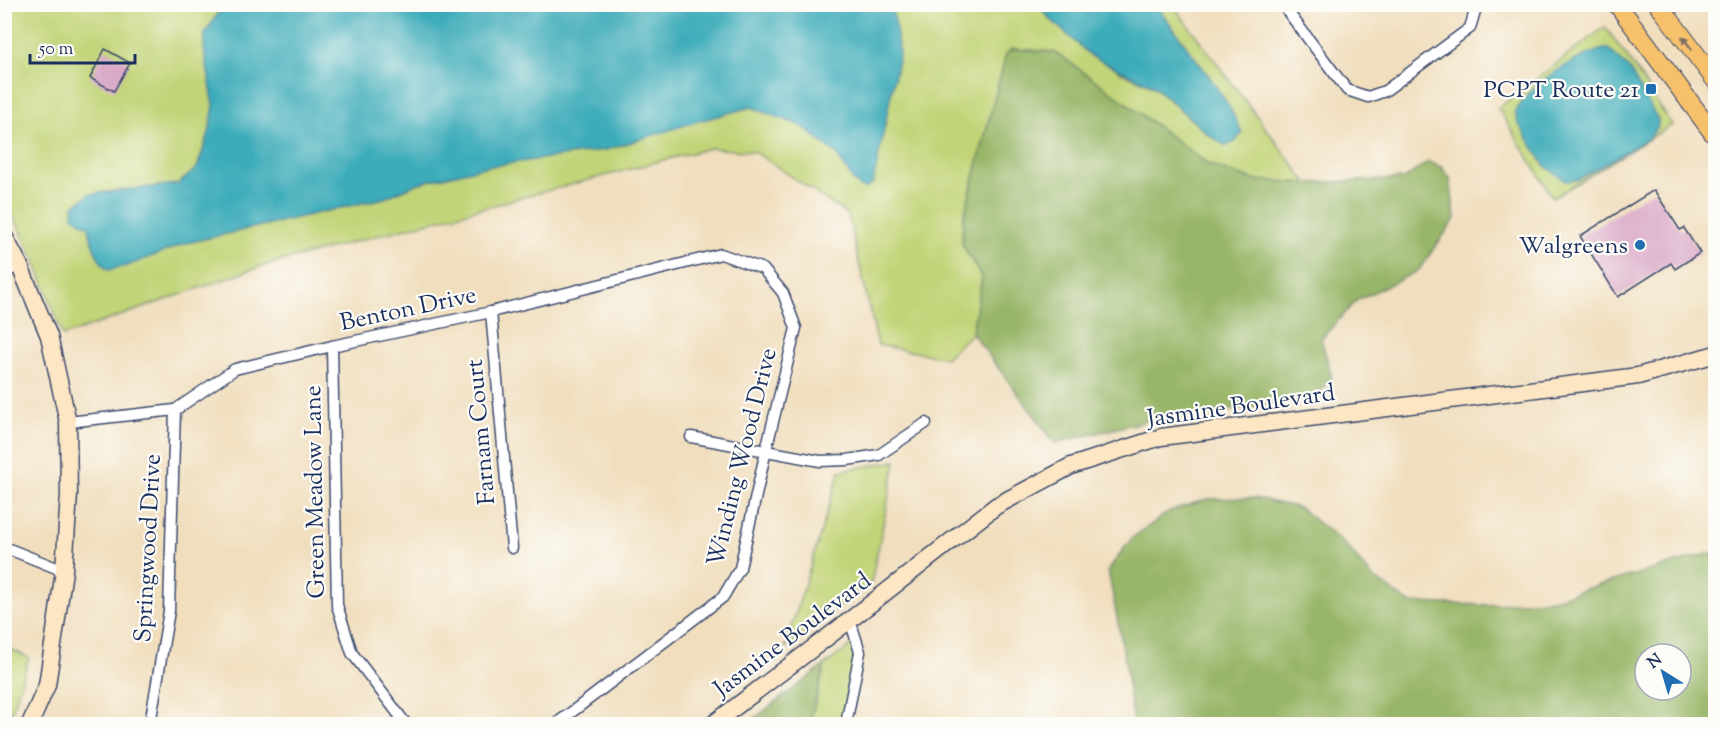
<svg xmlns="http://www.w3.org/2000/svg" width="1720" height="729" viewBox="0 0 1720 729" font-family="'Sorts Mill Goudy',serif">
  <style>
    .green { fill: #c1d477; stroke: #6e826a; stroke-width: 1.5 }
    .forest { fill: #98b668; stroke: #5a7263; stroke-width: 1.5; fill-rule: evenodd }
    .water { fill: #3dacba; stroke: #2c6e8c; stroke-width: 1.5 }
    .building { fill: #d9a9c7 }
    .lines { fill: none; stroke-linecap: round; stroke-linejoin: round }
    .street-casing { stroke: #3b496c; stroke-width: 13 }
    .secondary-casing { stroke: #3b496c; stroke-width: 19 }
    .primary-casing { stroke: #3b496c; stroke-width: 20 }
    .street { stroke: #fff; stroke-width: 10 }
    .secondary { stroke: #fce6c4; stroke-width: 16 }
    .primary { stroke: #f7c06b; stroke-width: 18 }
    .oneway { fill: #7e7064 }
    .poi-dot { fill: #1f6fb2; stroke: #fdfcf7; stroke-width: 2 }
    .labels { text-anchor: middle; stroke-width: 4.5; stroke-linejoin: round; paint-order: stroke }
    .poi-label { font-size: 24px; fill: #1b2f5e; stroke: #fdfcf7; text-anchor: end }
    .street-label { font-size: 24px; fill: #1b2f5e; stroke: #fdfcf7 }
  </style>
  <rect width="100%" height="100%" fill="#fdfcf7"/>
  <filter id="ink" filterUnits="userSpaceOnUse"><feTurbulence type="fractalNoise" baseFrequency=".0167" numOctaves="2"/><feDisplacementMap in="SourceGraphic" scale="12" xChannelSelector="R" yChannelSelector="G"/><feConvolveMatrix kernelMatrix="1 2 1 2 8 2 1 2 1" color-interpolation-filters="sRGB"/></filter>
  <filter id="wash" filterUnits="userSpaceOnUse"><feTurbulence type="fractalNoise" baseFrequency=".008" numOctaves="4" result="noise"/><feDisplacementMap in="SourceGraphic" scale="24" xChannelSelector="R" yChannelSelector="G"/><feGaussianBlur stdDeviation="1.35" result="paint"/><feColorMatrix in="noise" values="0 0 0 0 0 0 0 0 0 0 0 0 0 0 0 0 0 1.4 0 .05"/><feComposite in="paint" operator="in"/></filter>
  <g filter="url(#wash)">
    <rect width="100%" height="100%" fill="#f0debd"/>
    <g class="green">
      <path d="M5 4 219 5V12L205 33 204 49 214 106 209 133 197 168 178 184 90 194 73 216 89 227C92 243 96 259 108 270L187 243 384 198 419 183 484 167 695 122 751 107 802 126 837 155 854 182H873L899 55 895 21 890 5H1039L1049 18 1121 72 1153 86 1209 135 1226 146 1235 142 1242 133 1211 79 1156 5H1173L1307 183 1254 180 1209 165 1114 94 1055 52 1012 49 1006 55 963 220 962 244 982 278 972 333 946 358 878 345 848 215 755 152 710 148 259 267 63 336 35 261 5 199Z"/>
      <path d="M1605 27 1630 61 1672 125 1553 198 1498 108Z"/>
      <path d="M896 461 871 583 785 648 840 471Z"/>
      <path d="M853 644 857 651 841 724H809L825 665Z"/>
      <path d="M4 646 29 658 8 724H4Z"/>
    </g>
    <g class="forest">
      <path d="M1012 49 1055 52 1114 94 1209 165 1254 180 1307 183 1404 179 1428 162 1441 167 1450 178 1455 219 1418 271 1357 300 1321 339 1332 377 1316 398 1147 421 1055 443 972 333 982 278 962 244 963 220 1006 54Z"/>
      <path d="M1255 498 1300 508 1347 546 1371 576 1410 603 1486 605 1554 599 1602 584 1715 552V724H1133L1125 660 1108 570 1132 538 1170 511 1208 499ZM1645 654H1681V690H1645Z"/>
      <path d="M825 665 809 724H747Z"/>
    </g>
    <g class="water">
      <path d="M890 5 895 21 899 55 876 169 873 182 866 189 860 187 854 182 837 155 802 126 751 107 695 122 606 150 484 167 419 183 384 198 187 243 127 266 108 270C96 259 92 243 89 227L73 216V206L90 194 178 184 197 168 209 133 214 106 204 49 205 33 219 12V5Z"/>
      <path d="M1039 5H1156L1211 79 1229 106 1242 133 1235 142 1226 146 1209 135 1154 86 1091 56 1049 18Z"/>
      <path d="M1607 48 1628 67 1658 120V127L1649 138 1577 180 1566 181 1545 166 1518 123 1515 112C1520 106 1524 98 1529 93 1548 73 1581 55 1607 48Z"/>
    </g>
    <g id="blocks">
      <g class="building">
        <path d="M105 49 130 63 114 91 90 78Z"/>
        <path d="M1654 190 1680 230 1684 228 1700 253 1675 269 1671 263 1618 297 1580 236Z"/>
      </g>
    </g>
  </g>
  <g filter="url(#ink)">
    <use href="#blocks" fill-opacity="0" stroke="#3b496c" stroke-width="1.5"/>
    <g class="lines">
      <defs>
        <g id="street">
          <path d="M1282 4 1347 90 1368 97 1385 91 1470 28 1475 11 1474 4"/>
          <path d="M4 274 19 264"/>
          <path d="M491 312 512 548"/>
          <path d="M332 346 337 605 352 653 406 724"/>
          <path d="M68 422 175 410 235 369 332 346 491 312 721 254 763 269 783 293 796 328 766 450 740 568 723 597 556 724"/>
          <path d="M691 437 820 461 847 460 879 455 926 423"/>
          <path d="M4 547 64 571"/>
          <path d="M150 724 169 611 175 410"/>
          <path d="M846 724 860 652 850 620"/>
        </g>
        <g id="secondary">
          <path d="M4 236 19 264 49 336 68 422 69 494 64 571 47 685 30 724"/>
          <path d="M713 724 850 620 996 506 1071 466 1161 437 1638 376 1716 354"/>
        </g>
        <g id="primary">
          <path d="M1617 4 1716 137"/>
          <path d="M1658 4 1716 81"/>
        </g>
      </defs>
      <use href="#street" class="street-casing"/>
      <use href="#secondary" class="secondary-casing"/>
      <use href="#primary" class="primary-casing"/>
      <use href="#street" class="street"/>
      <use href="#secondary" class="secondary"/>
      <use href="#primary" class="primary"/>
    </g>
    <defs><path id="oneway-solid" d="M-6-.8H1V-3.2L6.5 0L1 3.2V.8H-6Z" transform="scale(1.5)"/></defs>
    <use class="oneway" href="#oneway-solid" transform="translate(1687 43) rotate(-127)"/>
  </g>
  <g class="poi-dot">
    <rect x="1645" y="83" width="12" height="12" rx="3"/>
    <circle cx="1640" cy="245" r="6"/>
  </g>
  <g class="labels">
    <g class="poi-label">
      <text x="1639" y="97">PCPT Route 21</text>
      <text x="1628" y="253">Walgreens</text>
    </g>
    <g class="street-label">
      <text transform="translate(408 308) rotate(-12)" y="8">Benton Drive</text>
      <text transform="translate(1241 405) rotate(-8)" y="8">Jasmine Boulevard</text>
      <text transform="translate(480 432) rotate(-95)" y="8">Farnam Court</text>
      <text transform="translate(741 457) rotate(-76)" y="8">Winding Wood Drive</text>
      <text transform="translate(314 492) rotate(-91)" y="8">Green Meadow Lane</text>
      <text transform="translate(147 548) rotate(-87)" y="8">Springwood Drive</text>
      <text transform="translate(792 634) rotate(-37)" y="8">Jasmine Boulevard</text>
    </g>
  </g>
  <rect width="1720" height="729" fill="none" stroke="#fdfcf7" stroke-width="24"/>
  <g transform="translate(1663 672) rotate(323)"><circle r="28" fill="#fdfcf7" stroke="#a3aaba" stroke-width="1.5"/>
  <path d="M0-4.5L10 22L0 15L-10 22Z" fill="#1f6fb2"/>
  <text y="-9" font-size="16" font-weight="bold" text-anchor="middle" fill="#1b2f5e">N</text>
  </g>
  <path d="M30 54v9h105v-9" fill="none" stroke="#1b2f5e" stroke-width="3"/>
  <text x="39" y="54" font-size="18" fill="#1b2f5e" stroke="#fdfcf7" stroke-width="4.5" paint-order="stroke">50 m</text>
</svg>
